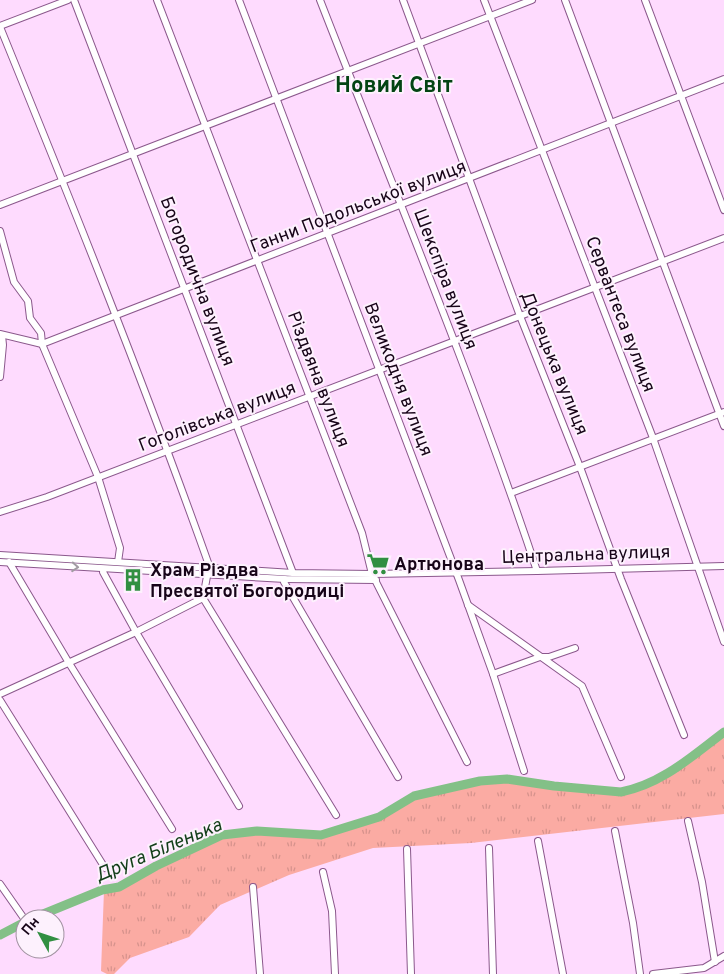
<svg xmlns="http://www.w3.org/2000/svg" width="724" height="974" viewBox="0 0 724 974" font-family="Overpass,sans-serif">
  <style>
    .grass { fill: url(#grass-tufts) }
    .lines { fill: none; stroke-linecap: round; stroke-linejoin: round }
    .river { stroke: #83c087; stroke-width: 9 }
    .minor-casing { stroke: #8b588c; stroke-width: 8 }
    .minor { stroke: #fff; stroke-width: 6 }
    .oneway { stroke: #a29ba3 }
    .labels { text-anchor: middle; stroke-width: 4; stroke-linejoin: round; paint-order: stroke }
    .street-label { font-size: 18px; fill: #170418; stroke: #fdf1fd }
    .poi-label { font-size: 18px; font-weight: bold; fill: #170418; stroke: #fdf1fd; text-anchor: start }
    .water-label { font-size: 19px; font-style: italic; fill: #123e19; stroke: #fdf1fd }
    .district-label { font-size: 22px; font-weight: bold; fill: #034413; stroke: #fdf1fd }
  </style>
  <defs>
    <pattern id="grass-tufts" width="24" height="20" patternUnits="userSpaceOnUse" patternTransform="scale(1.25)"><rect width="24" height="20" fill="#fbaba3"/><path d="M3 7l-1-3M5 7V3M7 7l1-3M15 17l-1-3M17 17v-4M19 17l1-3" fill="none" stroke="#d6928c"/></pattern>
  </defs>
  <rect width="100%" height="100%" fill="#fedbfe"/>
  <path class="grass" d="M724 732V814L471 843 373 848 289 875 220 905 189 937 130 958 114 974H107L101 971 104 890 119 887 156 866 222 835 257 831 321 835 379 817 414 796 480 781 507 779 554 786 621 792C662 784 692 756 724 732Z"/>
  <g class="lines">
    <g class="river">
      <path d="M31 919 102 890 119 887 156 866 222 835 257 831 321 835 379 817 414 796 480 781 507 779 554 786 621 792C662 784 692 756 724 732"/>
      <path d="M0 935 25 922"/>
    </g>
    <defs>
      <g id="minor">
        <path d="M74 0 293 573"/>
        <path d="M157 0 362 533 372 574 467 762"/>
        <path d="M239 0 459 580 493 674 524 771"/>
        <path d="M320 0C394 190 473 378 537 571"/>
        <path d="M403 0 520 316 580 467 621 579 684 735"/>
        <path d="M484 0 653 438 724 642"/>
        <path d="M565 0 724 426"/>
        <path d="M645 0 724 210"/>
        <path d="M0 26 68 0"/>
        <path d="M0 27C73 206 145 385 210 568"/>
        <path d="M0 205 532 0"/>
        <path d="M0 231 14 282 28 301 30 318 41 333 42 344 98 477 120 548 118 562"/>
        <path d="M0 334 42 344 724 79"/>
        <path d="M0 377 3 345 2 335"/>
        <path d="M511 493 724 412"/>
        <path d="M0 512 47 497 724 238"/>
        <path d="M0 555 293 573 372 574 537 571 724 566"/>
        <path d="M0 562 285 579 376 580"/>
        <path d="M9 562 69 663 172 829"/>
        <path d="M104 569 103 572 136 632 239 806"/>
        <path d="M208 571 203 598 336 815"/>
        <path d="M285 579 284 582 398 777"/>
        <path d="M468 605 582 686 621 777"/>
        <path d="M493 674 540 657H549L575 648"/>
        <path d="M0 694 136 632 203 598"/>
        <path d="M0 700 105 868"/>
        <path d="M688 821 702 882 715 962"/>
        <path d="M615 831 633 923 640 974"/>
        <path d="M538 841 563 974"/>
        <path d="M489 848 493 974"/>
        <path d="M407 849 411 974"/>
        <path d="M323 872 332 911 335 974"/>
        <path d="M0 884 23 917"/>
        <path d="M253 887 260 974"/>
        <path d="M653 974 704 968 724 956"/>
      </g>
    </defs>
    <use href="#minor" class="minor-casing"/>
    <use href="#minor" class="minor"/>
  </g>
  <defs><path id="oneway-chevron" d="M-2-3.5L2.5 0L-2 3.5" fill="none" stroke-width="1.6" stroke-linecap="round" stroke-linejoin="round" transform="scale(1.25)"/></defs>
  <use class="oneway" href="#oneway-chevron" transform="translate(75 567) rotate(4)"/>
  <defs>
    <symbol id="supermarket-bare" viewBox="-9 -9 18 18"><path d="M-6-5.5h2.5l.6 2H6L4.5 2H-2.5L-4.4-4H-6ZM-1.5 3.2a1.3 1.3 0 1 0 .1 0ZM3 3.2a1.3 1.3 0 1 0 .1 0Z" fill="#318f41" stroke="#fdf1fd" stroke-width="2.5" paint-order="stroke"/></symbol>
    <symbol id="building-bare" viewBox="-9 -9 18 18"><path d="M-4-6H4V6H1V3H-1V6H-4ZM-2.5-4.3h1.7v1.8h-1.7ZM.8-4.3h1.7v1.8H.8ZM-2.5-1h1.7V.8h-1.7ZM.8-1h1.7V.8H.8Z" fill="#318f41" stroke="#fdf1fd" stroke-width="2.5" paint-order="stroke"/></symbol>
  </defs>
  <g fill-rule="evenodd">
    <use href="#supermarket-bare" x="362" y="548" width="32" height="32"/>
    <use href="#building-bare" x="117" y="564" width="32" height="32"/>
  </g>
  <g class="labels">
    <g class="street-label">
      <text transform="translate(358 206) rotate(-21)" y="6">Ганни Подольської вулиця</text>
      <text transform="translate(446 279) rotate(69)" y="6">Шекспіра вулиця</text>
      <text transform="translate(198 281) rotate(69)" y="6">Богородична вулиця</text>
      <text transform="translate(621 314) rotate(69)" y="6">Сервантеса вулиця</text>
      <text transform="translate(555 363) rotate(68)" y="6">Донецька вулиця</text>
      <text transform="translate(319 379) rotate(69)" y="6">Різдвяна вулиця</text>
      <text transform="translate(399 379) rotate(69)" y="6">Великодня вулиця</text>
      <text transform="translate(217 416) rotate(-21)" y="6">Гоголівська вулиця</text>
      <text transform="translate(586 554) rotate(-2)" y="6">Центральна вулиця</text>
    </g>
    <g class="poi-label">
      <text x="394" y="570">Артюнова</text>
      <text x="150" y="576">Храм Різдва<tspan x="150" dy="21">Пресвятої Богородиці</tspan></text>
    </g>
    <g class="water-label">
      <text transform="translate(158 849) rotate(-23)" y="7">Друга Біленька</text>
    </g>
    <g class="district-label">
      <text x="394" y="92">Новий Світ</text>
    </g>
  </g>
  <g transform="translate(40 934) rotate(310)"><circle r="24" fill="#fdf1fd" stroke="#a192a1"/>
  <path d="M0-4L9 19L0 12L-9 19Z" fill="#318f41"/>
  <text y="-8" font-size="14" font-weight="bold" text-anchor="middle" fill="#170418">Пн</text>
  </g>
</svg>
